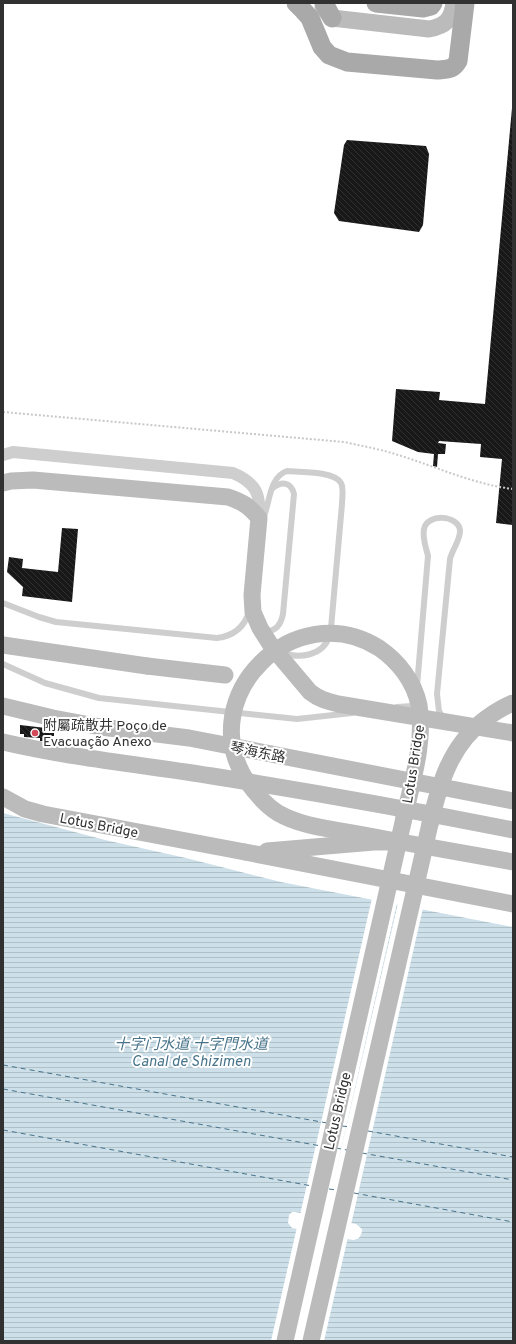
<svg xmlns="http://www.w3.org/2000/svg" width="516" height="1344" viewBox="0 0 516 1344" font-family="Overpass,'Noto Sans SC',sans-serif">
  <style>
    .water { fill: url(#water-rules); fill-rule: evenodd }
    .pier { fill: #fff }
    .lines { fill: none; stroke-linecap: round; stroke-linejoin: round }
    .ferry { stroke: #47748b; stroke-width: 1; stroke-dasharray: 5 4; stroke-linecap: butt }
    .building { fill: url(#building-back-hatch) }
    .path { stroke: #c8c8c8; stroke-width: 2; stroke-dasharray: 2 2; stroke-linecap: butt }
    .service { stroke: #cecece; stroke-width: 6 }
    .secondary { stroke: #bbb; stroke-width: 17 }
    .primary { stroke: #a9a9a9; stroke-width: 19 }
    .service-bridge { stroke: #cecece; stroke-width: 6 }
    .minor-bridge { stroke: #cecece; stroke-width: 12 }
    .secondary-bridge { stroke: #bbb; stroke-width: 17 }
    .poi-dot { fill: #d3495a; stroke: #fff; stroke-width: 1.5 }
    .labels { text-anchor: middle; stroke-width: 4; stroke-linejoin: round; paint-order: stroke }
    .poi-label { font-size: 14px; fill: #313131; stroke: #fff; text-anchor: start }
    .street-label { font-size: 14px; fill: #313131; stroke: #fff }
    .water-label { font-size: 15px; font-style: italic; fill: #47748b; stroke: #fff }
  </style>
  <defs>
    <pattern id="water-rules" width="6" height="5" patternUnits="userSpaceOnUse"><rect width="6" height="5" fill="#cddfe8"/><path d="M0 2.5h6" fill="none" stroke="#b0c0c7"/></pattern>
    <pattern id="building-back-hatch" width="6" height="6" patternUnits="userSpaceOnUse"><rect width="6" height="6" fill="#181818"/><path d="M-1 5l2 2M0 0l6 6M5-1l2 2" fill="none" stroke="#313131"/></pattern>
  </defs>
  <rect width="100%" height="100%" fill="#fff"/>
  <path class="water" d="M3 813 105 840 186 858 281 882 513 927V1341H3ZM292 1212H295L356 1224 362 1229C362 1235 360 1239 353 1240L292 1228 288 1223 289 1215Z"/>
  <g class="pier">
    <path d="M372 898 397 903 331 1193 398 903 423 908 351 1225 300 1215Z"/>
    <path d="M297 1227 348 1237 324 1341H271Z"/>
  </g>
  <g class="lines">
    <g class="ferry">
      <path d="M3 1065 327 1123"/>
      <path d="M3 1089 321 1146"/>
      <path d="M342 1126 351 1127"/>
      <path d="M3 1130 312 1186"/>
      <path d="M368 1131 513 1157"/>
      <path d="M336 1148 347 1150"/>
      <path d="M362 1153 513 1180"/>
      <path d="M329 1189 337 1190"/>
      <path d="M354 1193 513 1222"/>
    </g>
  </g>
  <g class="building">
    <path d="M512 108H513V525L496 523 502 459 480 457 481 444 439 441 438 443 446 444 445 454H438L437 467 433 466 434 454 418 452 392 441 396 389 440 392 439 400 485 404Z"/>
    <path d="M347 140 426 146 429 154 423 225 419 232 339 221 334 213 344 145Z"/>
    <path d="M62 528 78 529 72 602 22 596 23 587 7 572 9 557 23 559 22 568 58 572Z"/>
    <path d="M20 725 46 728V733H54V736H46V741H40V738L24 737V734H20Z"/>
  </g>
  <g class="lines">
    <path class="path" d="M3 412 344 442C362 446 379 449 395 454 435 466 472 484 513 489"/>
    <g class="service">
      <path d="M3 664 45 683 99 698 297 719 352 713"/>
      <path d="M397 707 412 706"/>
    </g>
    <g class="secondary">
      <path d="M323 7 332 18 429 29C445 26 452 20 454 3"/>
      <path d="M147 666 225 675"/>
      <path d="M3 706 53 718 101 727 189 738 513 801"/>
      <path d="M3 742C72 758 142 765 212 776 313 792 413 810 513 830"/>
      <path d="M267 851 374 842H401L513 862"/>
      <path d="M245 852 513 904"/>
      <path d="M285 1341 404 818"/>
      <path d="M311 1341 430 824"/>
    </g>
    <g class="primary">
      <path d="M296 3 302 9 310 18 322 47 329 55 347 62 437 70C448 69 453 70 458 61L465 3"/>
      <path d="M324 3 332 18"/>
      <path d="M376 3 423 8 431 6 433 3"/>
    </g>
    <g class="service-bridge">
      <path d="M263 519C270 503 269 477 287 471 299 472 335 471 341 483 344 489 342 498 342 504L331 628C330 631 330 634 329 637 323 655 299 660 283 652"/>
      <path d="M3 603 39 617 56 622 217 638C233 636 244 628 249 612"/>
      <path d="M265 631C276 632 281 624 283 614L294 494C291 482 282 481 273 488"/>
      <path d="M417 686 428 556C426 547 422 538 424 529 427 513 458 515 460 530 461 539 452 550 450 559L437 694 439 711 443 718"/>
    </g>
    <path class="minor-bridge" d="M3 455 13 452 233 473C256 483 261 494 259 518"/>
    <g class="secondary-bridge">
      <path d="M3 483 11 481 33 480 228 497C243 502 249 506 259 518L252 595 253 612 260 628 272 647 310 692C319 699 327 701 338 704L513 733"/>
      <path d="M3 645 147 666"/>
      <path d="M3 797 25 809 43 814 245 852"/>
      <path d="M430 824C439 785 450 746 484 720 492 714 503 707 513 703"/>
      <path d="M401 842C383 839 365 835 346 832 323 828 299 825 278 813 265 805 255 793 246 780 193 696 295 595 379 648 398 661 414 681 419 705 425 742 412 782 404 818"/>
    </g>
  </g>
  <circle class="poi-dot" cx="35" cy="733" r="4"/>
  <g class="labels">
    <g class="poi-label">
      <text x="43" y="730">附屬疏散井 Poço de<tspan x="43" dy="16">Evacuação Anexo</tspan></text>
    </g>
    <g class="street-label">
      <text transform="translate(258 752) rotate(11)" y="5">琴海东路</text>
      <text transform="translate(413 764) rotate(-81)" y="5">Lotus Bridge</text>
      <text transform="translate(99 825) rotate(11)" y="5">Lotus Bridge</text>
      <text transform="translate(337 1111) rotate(-77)" y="5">Lotus Bridge</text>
    </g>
    <g class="water-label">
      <text x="191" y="1049">十字门水道 十字門水道<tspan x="191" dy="17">Canal de Shizimen</tspan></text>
    </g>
  </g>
  <rect width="516" height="1344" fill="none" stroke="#313131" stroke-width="8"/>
</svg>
